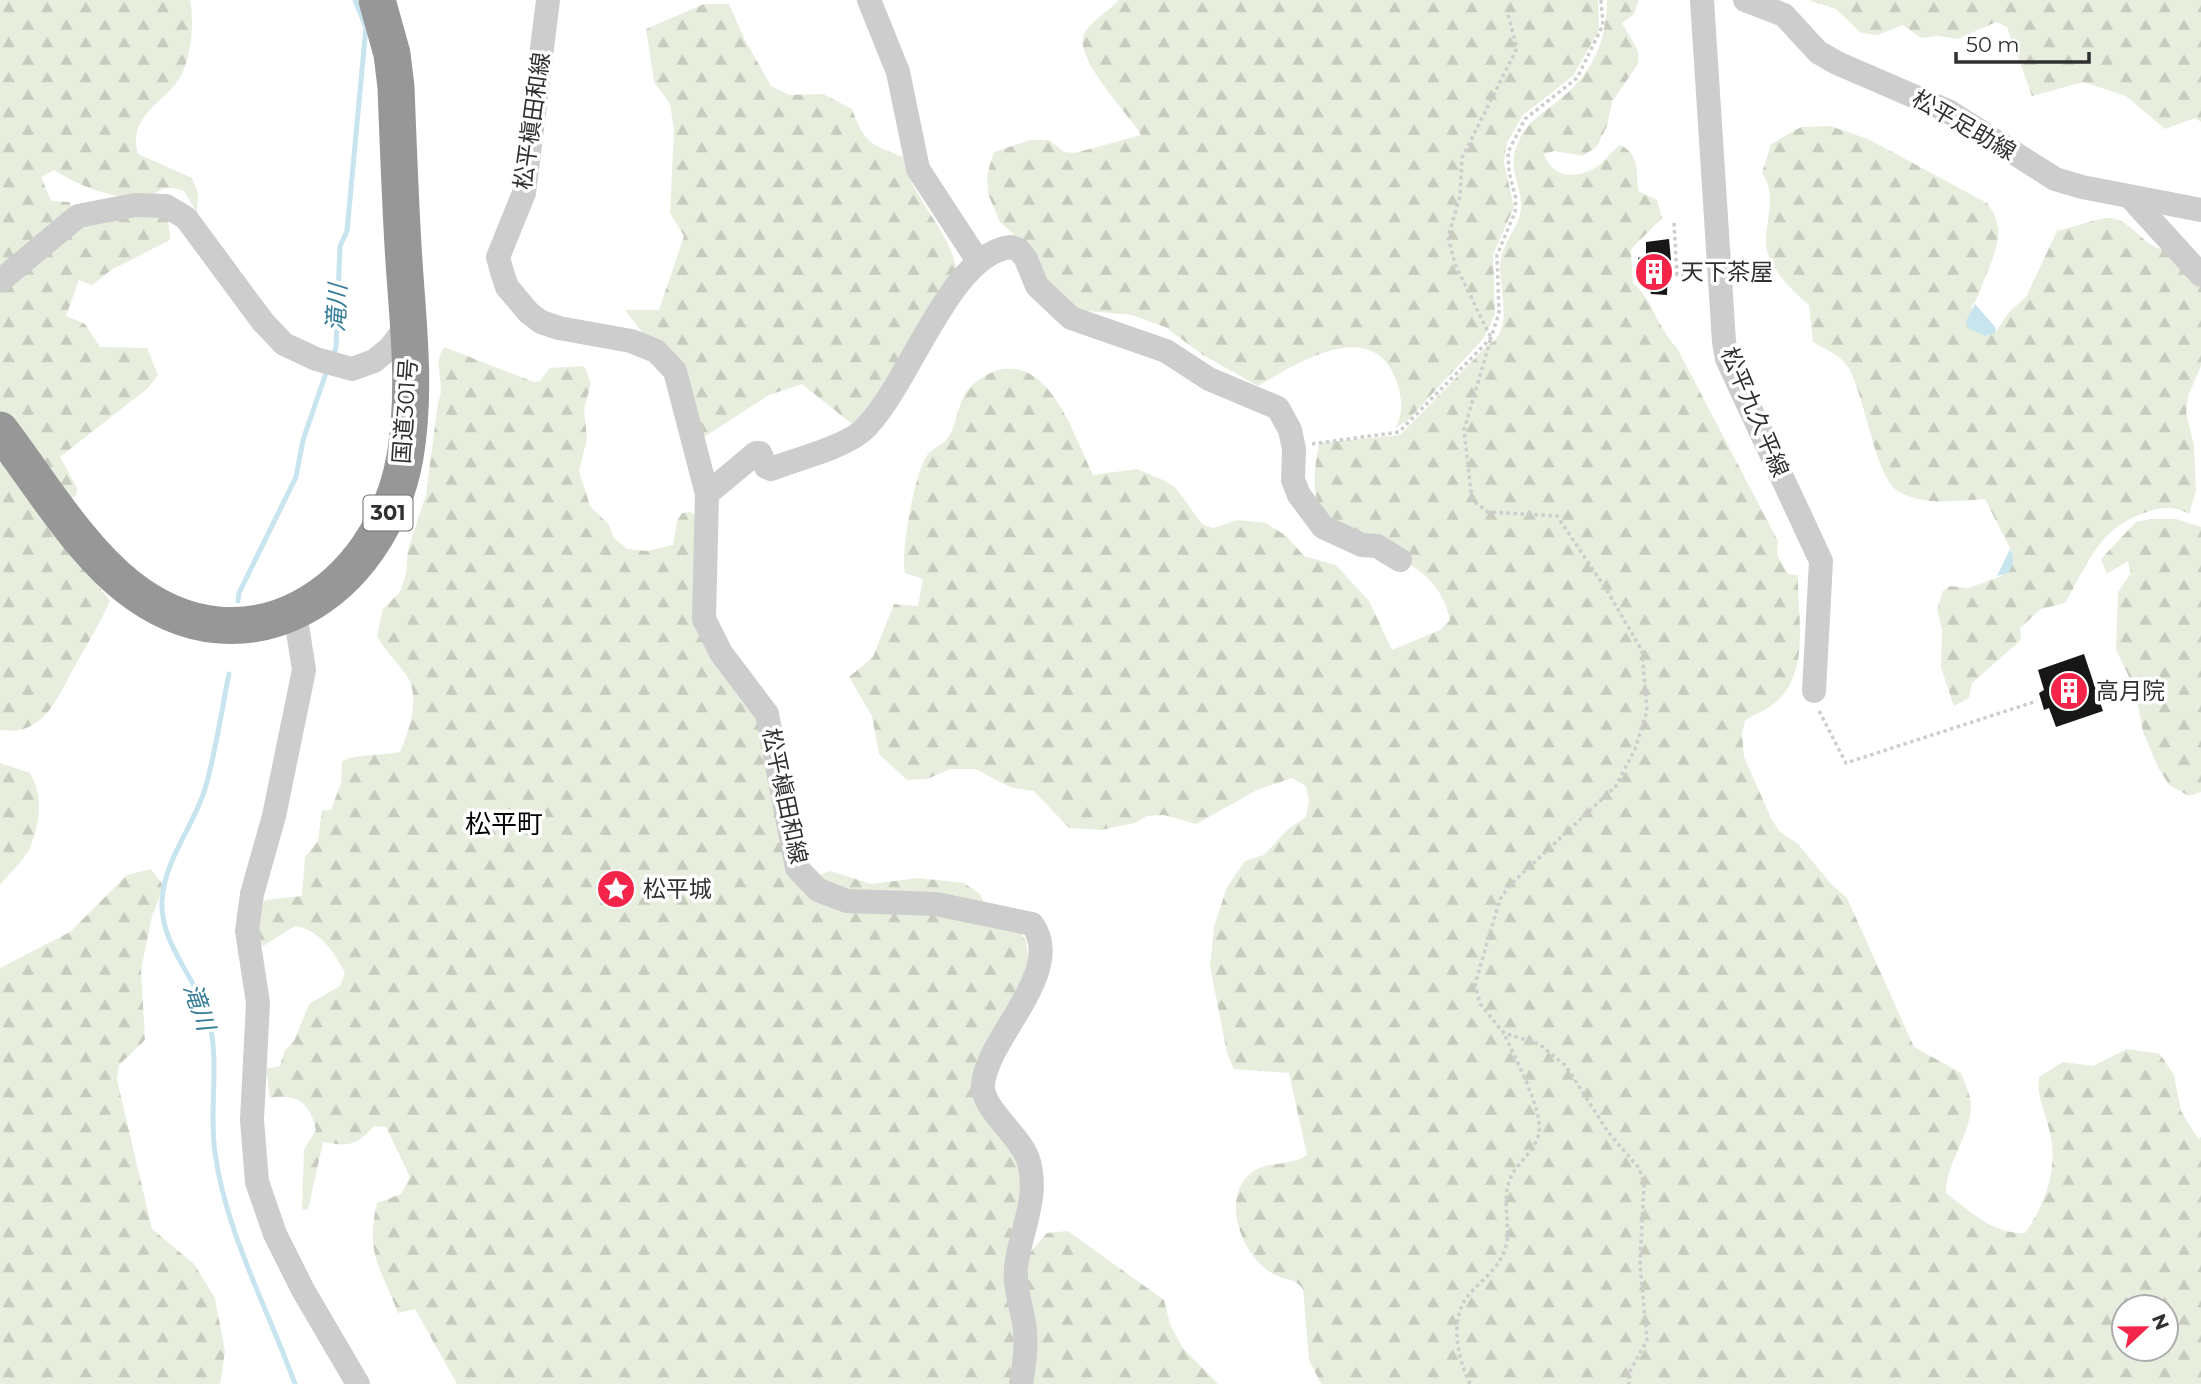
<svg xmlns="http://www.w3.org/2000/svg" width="2201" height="1384" viewBox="0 0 2201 1384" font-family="Montserrat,'Noto Sans JP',sans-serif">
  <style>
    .forest { fill: url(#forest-firs); fill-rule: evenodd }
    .water { fill: #c8e4ef }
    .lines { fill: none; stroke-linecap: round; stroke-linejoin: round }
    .stream { stroke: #c8e4ef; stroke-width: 5 }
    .building { fill: #171717 }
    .path { stroke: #cdcdcd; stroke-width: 3.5; stroke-dasharray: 3.5 3.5; stroke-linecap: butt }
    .minor { stroke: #cdcdcd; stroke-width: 24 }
    .highway { stroke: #979797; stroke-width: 37 }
    .labels { text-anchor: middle; stroke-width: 7; stroke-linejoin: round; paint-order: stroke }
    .shield { fill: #fff; stroke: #6e6e6e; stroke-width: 2 }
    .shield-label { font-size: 21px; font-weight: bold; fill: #303030 }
    .street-label { font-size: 23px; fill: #303030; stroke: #fff }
    .poi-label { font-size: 23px; fill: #303030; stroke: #fff; text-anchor: start }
    .water-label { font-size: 24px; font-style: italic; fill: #367d9a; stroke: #fff }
    .quarter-label { font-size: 26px; fill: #000; stroke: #fff }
  </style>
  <defs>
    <pattern id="forest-firs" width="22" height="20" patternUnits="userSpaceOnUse" patternTransform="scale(1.75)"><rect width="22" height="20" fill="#e8eedd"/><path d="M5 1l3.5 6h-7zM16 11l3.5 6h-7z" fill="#c7ccbe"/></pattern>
  </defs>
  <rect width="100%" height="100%" fill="#fff"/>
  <g class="forest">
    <path d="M0 0H190C194 21 192 49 184 69 171 103 126 111 138 154L192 178 198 193 197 213 184 191C169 186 158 186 150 200 114 198 84 189 54 170L41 177 51 201 70 202 71 214 0 274Z"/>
    <path d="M1119 0H1598L1599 30 1573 76 1523 115 1507 143 1504 162 1514 207 1493 255 1495 314 1484 338 1407 421 1396 427C1404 412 1402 396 1396 380 1372 315 1297 363 1258 386L1203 355 1165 327 1132 315 1076 310 1057 295 1020 240 1000 222 988 194 987 175 994 152 1030 140H1049L1064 152 1075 153 1141 135C1129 114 1073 58 1084 34 1090 22 1110 10 1119 0Z"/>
    <path d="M1607 0H1639L1634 14 1622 23 1638 51V64L1612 102 1607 126 1597 146 1583 156 1554 151 1544 154C1552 178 1575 179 1595 168 1604 163 1611 151 1620 145 1639 153 1637 173 1638 191L1657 200 1662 218 1631 249 1633 283C1651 297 1658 329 1677 348L1778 541 1777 555 1788 574 1798 575C1797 615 1811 670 1777 701 1768 710 1755 713 1745 721L1742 734 1744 757 1771 818 1779 831 1798 844 1831 884 1847 898 1914 1047 1961 1073C1964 1082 1971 1095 1971 1104 1971 1136 1946 1162 1946 1193 1970 1211 1994 1235 2025 1233 2047 1202 2060 1163 2048 1125 2044 1108 2036 1094 2039 1077L2063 1062 2093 1066 2127 1049 2160 1054 2174 1075 2181 1111 2198 1139 2201 1137V1384H1321L1309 1360 1303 1289C1295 1278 1287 1281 1275 1275 1243 1259 1219 1199 1251 1173 1267 1160 1286 1168 1307 1155L1289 1073 1234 1069 1227 1053 1210 966 1214 927 1227 887 1245 861 1264 855 1288 829 1306 817 1309 800 1306 786 1292 778 1257 790 1196 824 1164 815 1147 816 1134 823 1101 830 1069 828 1034 791 1012 788 975 769H951L927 779 907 780 879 754 872 716 849 677 873 657 894 604 918 606 923 579 905 573C900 553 915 470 928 454 934 447 945 444 949 436 956 425 957 409 964 396 971 383 988 372 1002 369 1052 361 1076 440 1093 475L1137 469 1163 480 1176 488 1202 524 1213 528 1238 520 1266 523 1286 536 1304 556 1336 565 1369 601 1392 650 1440 630 1450 620C1441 571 1394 555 1353 534 1341 527 1327 521 1320 507 1310 489 1316 462 1319 443L1400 435 1487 346C1514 331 1500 294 1500 268 1500 243 1519 229 1521 209 1523 189 1509 172 1515 152 1522 126 1535 119 1554 104 1591 76 1606 46 1607 0ZM2124 1307H2166V1349H2124Z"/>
    <path d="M1808 0H2201V122L2195 118 2165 129 2126 96 2083 82 2032 96 2007 27 1996 22 1958 39 1938 36 1921 38 1903 25 1878 35 1861 33 1836 9Z"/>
    <path d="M704 4H729L745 40 771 86 789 95 823 94 852 109C864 143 870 144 903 157 912 200 950 229 957 272L892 382 853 425 802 384 769 395 701 439 644 335 625 310H659L684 236 670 213 674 129 670 104 654 82 646 29Z"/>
    <path d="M1830 126 1868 139 1987 203C2008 229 1995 254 1983 282 1980 290 1978 300 1971 307L1995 333 2009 312 2026 297 2057 231C2070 228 2100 217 2111 218 2134 221 2143 249 2168 250L2201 287V366L2188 396 2186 413 2194 445 2196 491 2189 514C2174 506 2163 507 2147 512 2099 527 2089 562 2065 603L2041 609 2020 628 2021 640 1972 683 1969 698 1954 706 1941 668 1942 629 1937 610 1943 591 1950 586 1968 588 2002 576 2012 552 1985 499C1957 501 1925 506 1899 492 1875 478 1865 395 1848 367 1842 356 1824 349 1813 342L1809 305C1794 292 1779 278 1770 259 1757 232 1782 201 1762 173L1771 144 1801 127Z"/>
    <path d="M89 217H168L170 240 111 270 92 285 79 280 66 316 85 324 100 347 147 348 158 375 148 388 60 457 77 488 76 496 68 499 0 413V286Z"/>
    <path d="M444 347 534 382 540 381 550 368 584 366 591 383 584 409 587 439 579 471 590 506 609 525 614 538 627 549 648 551 673 545 677 521 682 513 690 512 702 519 694 575 756 705 797 880 934 910 1015 924 1026 941 1029 963 980 1066 1023 1156 1017 1384H457L415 1309 398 1313C381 1268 365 1254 377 1203L401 1194 410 1177 386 1127 374 1126C356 1146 349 1147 323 1142L308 1210 302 1209 304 1150 316 1130C310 1103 298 1093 270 1098L266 1069 280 1066 285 1050 294 1041 309 1004 340 986 345 973C333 951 321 931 295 926L263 946 257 940 255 925 265 900 302 896 305 857 318 841 322 810H331L341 783 342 761C359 753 381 756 400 752 410 729 422 693 404 672 394 659 385 651 377 636L383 609 400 592 406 574 408 550 426 495 438 402C447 384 431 366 444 347Z"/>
    <path d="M0 452 29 498 110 601C100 623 88 643 76 664 58 696 45 737 0 730Z"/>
    <path d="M2152 519H2176L2201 527V792L2189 796 2169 785 2158 767 2143 732 2135 689 2116 650 2118 592 2131 573 2128 561 2107 574 2101 559 2136 522Z"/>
    <path d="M0 763 30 773C44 795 40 826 29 850 22 862 9 874 0 885Z"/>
    <path d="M151 869 164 886 152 916 141 970 145 1040 119 1065 117 1080 152 1229 194 1264 215 1298 225 1352 220 1384H0V968L70 932 127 875Z"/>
    <path d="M830 871 871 884 918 878 964 883 980 894 986 907 853 897 812 878Z"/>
    <path d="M1068 1231 1164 1300 1170 1324 1182 1347 1218 1384H1026L1025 1258 1047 1233Z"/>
  </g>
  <g class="water">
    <path d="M1975 304 1996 328 1995 333 1985 336 1968 328 1966 321Z"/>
    <path d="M2010 549C2015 557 2014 566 2008 573L1997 576Z"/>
  </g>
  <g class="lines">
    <g class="stream">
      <path d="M332 358 336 348 340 246 347 231 366 27 355 0"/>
      <path d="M238 601 239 593 296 477 303 440 327 370"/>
      <path d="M229 674C221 712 216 752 205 789 193 828 164 859 162 902 160 946 201 983 210 1025 219 1066 209 1111 215 1153 226 1233 268 1309 295 1384"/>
    </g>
  </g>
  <g class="building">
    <path d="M1669 239 1671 260 1668 264 1667 295 1651 294 1647 279H1641L1638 258 1646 255V242Z"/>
    <path d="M2084 654 2103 711 2056 727 2049 708 2044 710 2039 693 2044 690 2038 670Z"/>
  </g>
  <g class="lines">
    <g class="path">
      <path d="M1508 15 1517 48 1462 158 1460 196 1448 237 1455 264 1491 338 1464 430 1472 500 1488 512 1557 516 1608 592 1642 651 1647 711 1635 749 1616 786 1511 884 1500 899 1475 984 1480 1004 1504 1033 1539 1044 1566 1066 1608 1132 1639 1168 1644 1184 1640 1264 1647 1340 1629 1373V1384"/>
      <path d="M1674 223 1677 275H1700"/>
      <path d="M1312 444 1399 432 1491 338 1499 313 1497 255 1515 212 1516 199 1509 172 1508 152 1525 119 1577 78 1603 25 1601 0"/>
      <path d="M1819 711 1846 763 2037 701"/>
      <path d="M1470 1384C1458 1359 1449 1321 1467 1297 1479 1282 1497 1270 1504 1252 1514 1227 1498 1198 1513 1173 1521 1160 1536 1149 1539 1133 1543 1109 1514 1057 1504 1033"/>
    </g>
    <g class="minor">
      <path d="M548 0 524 193 498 257 502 272 507 287 529 313 541 322 559 328 631 341 656 351 675 371 707 494 704 619 721 653 767 714 797 868 818 890 847 901 936 904 1032 924C1067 971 986 1038 983 1085 982 1110 1022 1136 1029 1162 1039 1199 1020 1232 1016 1267 1014 1289 1023 1309 1025 1331 1027 1348 1024 1367 1021 1384"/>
      <path d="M869 0 898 72 918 169 978 261"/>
      <path d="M1702 0 1724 342 1727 359 1821 561 1814 691"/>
      <path d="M1745 0 1784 15 1818 52 1837 63 1948 111 2055 179 2082 187 2201 210"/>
      <path d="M2131 198 2201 275"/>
      <path d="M0 281 78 216 135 205 166 206 186 218 263 322 284 344 316 359 352 369 374 361 390 348 409 323"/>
      <path d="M707 494 756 453H760L766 467 771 469C797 459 841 448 861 432 908 391 948 253 1011 247L1019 250 1026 259 1037 286 1071 318 1166 351 1209 379 1278 408 1290 430 1294 449 1293 480 1299 495 1323 527 1362 545 1377 546 1400 560"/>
      <path d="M295 612 304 670 274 816 252 894 247 931 258 1003 252 1120 257 1182 275 1234 303 1290 358 1384"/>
    </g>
    <path class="highway" d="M0 430C38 480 78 547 127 586 246 681 381 592 405 457 417 387 407 316 403 246 400 193 398 140 396 87L392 54 377 0"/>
  </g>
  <defs>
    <symbol id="building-disc" viewBox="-11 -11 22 22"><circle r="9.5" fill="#f42549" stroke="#fff"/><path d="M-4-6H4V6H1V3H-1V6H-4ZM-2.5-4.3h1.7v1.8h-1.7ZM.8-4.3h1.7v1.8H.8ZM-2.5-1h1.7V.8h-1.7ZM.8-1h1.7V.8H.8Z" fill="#fff"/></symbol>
    <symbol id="sight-disc" viewBox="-11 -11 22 22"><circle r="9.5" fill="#f42549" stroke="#fff"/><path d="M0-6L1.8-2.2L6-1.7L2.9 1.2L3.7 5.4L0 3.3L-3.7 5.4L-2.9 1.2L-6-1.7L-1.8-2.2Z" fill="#fff"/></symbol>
  </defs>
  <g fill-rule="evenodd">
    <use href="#building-disc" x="1632" y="250" width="44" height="44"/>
    <use href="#building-disc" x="2047" y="669" width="44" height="44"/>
    <use href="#sight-disc" x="594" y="867" width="44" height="44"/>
  </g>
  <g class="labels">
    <rect class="shield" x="363.5" y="495.5" width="49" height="35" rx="5"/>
    <g class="shield-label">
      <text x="388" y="520">301</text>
    </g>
    <g class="street-label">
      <text transform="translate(532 121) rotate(-82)" y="8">松平槇田和線</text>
      <text transform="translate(1964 125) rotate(30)" y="8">松平足助線</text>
      <text transform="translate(405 411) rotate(-86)" y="8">国道301号</text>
      <text transform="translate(1755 412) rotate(67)" y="8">松平九久平線</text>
      <text transform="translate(785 796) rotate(78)" y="8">松平槇田和線</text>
    </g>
    <g class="poi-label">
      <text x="1681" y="280">天下茶屋</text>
      <text x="2096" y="699">高月院</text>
      <text x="643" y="897">松平城</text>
    </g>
    <g class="water-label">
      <text transform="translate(337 308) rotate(-87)" y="8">滝川</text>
      <text transform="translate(199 1007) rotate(71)" y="8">滝川</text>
    </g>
    <g class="quarter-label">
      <text x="504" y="833">松平町</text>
    </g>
  </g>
  <g transform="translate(2145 1328) rotate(68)"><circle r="33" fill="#ffffff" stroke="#acacac" stroke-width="2"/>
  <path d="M0-5L12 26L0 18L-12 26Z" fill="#f42549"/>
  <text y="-10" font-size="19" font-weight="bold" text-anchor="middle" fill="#303030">N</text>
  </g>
  <path d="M1956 52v10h133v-10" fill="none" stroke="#303030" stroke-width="3.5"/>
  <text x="1966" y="52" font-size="21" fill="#303030" stroke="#ffffff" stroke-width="5" paint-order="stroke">50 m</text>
</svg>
